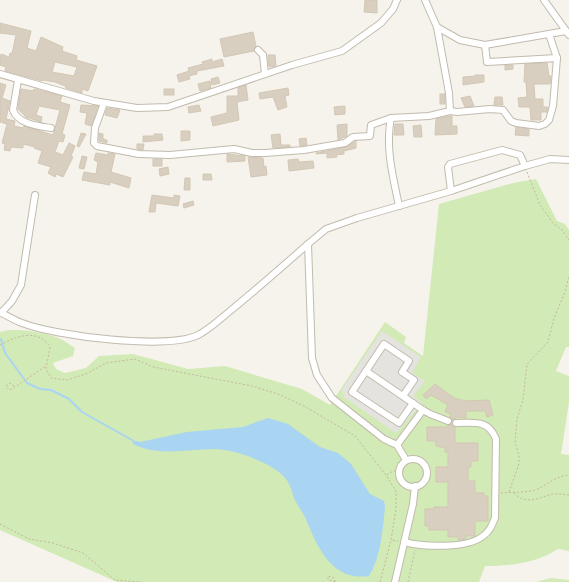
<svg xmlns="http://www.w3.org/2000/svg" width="569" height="582" viewBox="0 0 569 582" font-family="Karla,sans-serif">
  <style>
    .green { fill: #d2eab5 }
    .parking { fill: #e5e3e0 }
    .water { fill: #a9d4f2 }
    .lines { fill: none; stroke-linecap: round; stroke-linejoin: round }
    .stream { stroke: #a9d4f2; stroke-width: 2 }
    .building { fill: #d8cfc1; stroke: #d3c7b4; fill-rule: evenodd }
    .minor-casing { stroke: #c2bbae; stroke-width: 8 }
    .path { stroke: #c4b79f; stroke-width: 1; stroke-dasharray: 2 2; stroke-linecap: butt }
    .minor { stroke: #fff; stroke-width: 6 }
  </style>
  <rect width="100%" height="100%" fill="#f6f3ec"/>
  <g class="green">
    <path d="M536 179 557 221 565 224 569 230V347H566L556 371 569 376V402L561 454 569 455V551L558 549C536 563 511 566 485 566L479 582H117L0 530V332C13 327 42 332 56 337 62 339 69 344 75 348L73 356 53 363 56 369 65 373 86 368 99 356 133 354 188 369 225 366 302 389 330 405 385 322 406 337 404 343 423 356 439 204 513 183Z"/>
    <path d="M551 578 569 580V582H536Z"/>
  </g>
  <path class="parking" d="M382 331 421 357 412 373 425 381 413 396 422 403 396 433 344 397 342 389Z"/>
  <path class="water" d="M268 418 288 424 320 447 338 453 351 464 370 494 384 501 385 506C383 529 381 556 369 576 330 582 316 543 305 517 302 511 297 505 294 498 292 492 290 484 286 479 274 463 234 449 214 449 187 449 159 457 133 444L132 440 140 442 187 432 243 427Z"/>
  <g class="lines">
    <path class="stream" d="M1 339 5 353 27 383 40 389 51 390 69 399 82 412 132 440"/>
  </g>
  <g class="building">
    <path d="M365 0H377V13L364 12Z"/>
    <path d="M0 23 31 31 27 48 36 51 41 37 63 47 62 51 77 56 76 60 97 66 88 91 82 89V93L66 88 65 86 55 82 43 80 42 81 5 71 6 67 0 65V58L1 54 9 57 10 53 12 54 16 35 0 33ZM55 62 77 67 74 76 52 72Z"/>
    <path d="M253 32 256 46 254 51 224 57 220 39Z"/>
    <path d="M268 55H275L276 66 269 67Z"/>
    <path d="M212 59V62L222 59 224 66 197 71V74L189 76 190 79 179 82 177 75 189 71 188 68 203 64 202 62Z"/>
    <path d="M547 63 549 76H551L550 84H534L535 99H543V107H548L547 112H541V120H531L530 107H519L518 98 527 97 526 82H524L525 64Z"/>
    <path d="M505 65H513V69L505 70Z"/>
    <path d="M475 75H484V82L463 85V77L475 76Z"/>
    <path d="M218 77 220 83 212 85 211 79Z"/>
    <path d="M210 81 211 88 200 91 198 84Z"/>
    <path d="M0 83 6 85 2 98 10 101 6 119 15 121 14 126 23 128 24 126 53 135 60 110 39 106 36 115 42 117 41 122 26 117 18 109 21 89 33 91 34 89 62 96 60 102 70 105 62 134 65 135 63 142 59 141 55 152 63 155 69 143 75 146 71 156 73 157 63 177 56 174 55 177 48 173 51 167 38 163 42 151 34 148 35 147 23 144V148L11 147 10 151 4 150 5 144 2 143 7 124 0 122Z"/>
    <path d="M246 85 248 100 237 102 239 120 213 126 211 117 227 113V96H238V88Z"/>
    <path d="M288 88 289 95 285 96 287 107 278 110 273 97 260 99 259 93Z"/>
    <rect x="164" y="89" width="10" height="6"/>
    <rect x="440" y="94" width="5" height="10"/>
    <path d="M470 96 474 106 465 107 461 98Z"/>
    <path d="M495 97H502L503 105H494Z"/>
    <path d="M81 105 98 106 91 126 85 124 87 113 80 112Z"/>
    <path d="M199 105 201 111 189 113 188 107Z"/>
    <path d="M345 106V114L335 115 334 107Z"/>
    <path d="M107 108 120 110 117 118 105 115Z"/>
    <path d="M449 116H452V126H457V134L435 135 436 119Z"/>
    <path d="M347 124V136L338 140 337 125Z"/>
    <path d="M395 124H403L404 135H394Z"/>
    <path d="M421 125 422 137H414L413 126Z"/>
    <path d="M516 127 529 129V136L515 135Z"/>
    <path d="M181 131H190V140L181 141Z"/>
    <path d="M81 133 86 134 79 147 77 146Z"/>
    <path d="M99 133 103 134V139L107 140V143L99 141Z"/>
    <path d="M154 134H162L163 140 143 142V136H154Z"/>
    <path d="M280 134 281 145H290V147L273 148 271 135Z"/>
    <path d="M306 138 307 145 300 146 299 139Z"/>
    <path d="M356 141V148L344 151V154L336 155 337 157 327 158V153L316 154V153L346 147Z"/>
    <path d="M137 144H144L143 150 137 149Z"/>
    <path d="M96 153 108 155V153L115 154 111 172 131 178 129 188 110 182V185L82 180 84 172 96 174 98 162 94 160Z"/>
    <path d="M227 154 245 156V161L227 162Z"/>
    <path d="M82 156 87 157 84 169 79 168Z"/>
    <path d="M248 157 263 158 264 167 266 166 267 175 251 177Z"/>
    <rect x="153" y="159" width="9" height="7"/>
    <path d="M298 159 299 162 313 161 314 168 289 171 288 160Z"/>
    <path d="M168 167 169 174 160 176 159 169Z"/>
    <path d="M203 174H211L212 180H203Z"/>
    <path d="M185 178H190V190H184Z"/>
    <path d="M152 195 174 198V195L180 196 178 206 156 203 155 212H149Z"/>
    <path d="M193 201 194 205 184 208 183 204Z"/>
    <path d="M435 384 454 398 466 401 489 400 493 415 487 417 485 411H466V418L458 417 452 420 450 417 451 414 445 412 448 405 431 395 426 399 423 395Z"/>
    <path d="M452 424 455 427V443H478V461H471V467H468V481H475V493H484V496H488V521H475V536H466V539L458 540V537H448V530H429V526H425V509H434V507H448V482H436V467H448V452H445V448L436 446V441H427V427H446Z"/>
  </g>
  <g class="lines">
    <defs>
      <g id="minor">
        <path d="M544 0 569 35"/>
        <path d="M437 27 460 40 485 45 487 62 557 58 553 106 549 120 545 124 539 126 516 123 511 121 503 110 490 109 457 112 450 111"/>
        <path d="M549 34 557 58"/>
        <path d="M485 45 566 31"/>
        <path d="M258 50 263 55 265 74"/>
        <path d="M0 74 94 101 137 108 168 107 292 65 342 51 381 23 393 9 397 0"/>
        <path d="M18 80 13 110C18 124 38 126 51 128"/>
        <path d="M104 103 95 128 94 143 97 146 139 154 170 155 234 149 252 153H265L304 150 345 143 353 137 370 136 371 125 391 118 429 116 450 111 449 93 437 27 425 0"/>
        <path d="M391 118C385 147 393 177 399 206"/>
        <path d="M451 191 448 167 450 164 502 150 520 155 525 166"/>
        <path d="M0 312C7 316 14 320 22 323 55 336 167 350 198 335 210 329 220 319 230 311 257 289 282 267 308 244"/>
        <path d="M1 313 12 301 21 285 35 195"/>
        <path d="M366 371 352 392 399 423 413 403"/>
        <path d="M403 396 414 380 402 372 409 361 384 344 366 371 423 410"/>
        <path d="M397 445 423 410 430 414 448 421"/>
        <circle cx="413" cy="473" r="14"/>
        <path d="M406 460 397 445 384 439 332 398 317 375 312 358 308 244 326 229 357 218 451 191 525 166 550 159 569 160"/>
        <path d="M404 542C424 547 467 549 483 536 490 531 492 525 495 518L496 439C488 419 474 423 456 423"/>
        <path d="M395 582 413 504 415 486"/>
      </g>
    </defs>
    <use href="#minor" class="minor-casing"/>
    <g class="path">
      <path d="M527 172 540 205 553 223 562 230 569 240"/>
      <path d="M0 345C16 336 38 328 50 347L46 369 51 378 67 380 86 374 106 363 135 359 153 367 252 386 278 394 304 406 355 436 386 475 396 491V509L391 540 398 541"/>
      <path d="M14 386 10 383 6 386 9 390 12 389 46 366"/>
      <path d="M387 475 393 471H399"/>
      <path d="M509 492 519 464V455L515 442 517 419 523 400 527 364 548 342 554 318 565 292 569 276"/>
      <path d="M501 493C512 492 524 493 535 490 548 485 553 477 569 475"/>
      <path d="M514 493C526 506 540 497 553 494 559 493 563 495 569 495"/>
      <path d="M0 524 29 539 53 543 83 553 115 580 141 582"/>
      <path d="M335 582 334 578 328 576V580L336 582"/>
      <path d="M380 582 391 540"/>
      <path d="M408 582 415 550"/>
    </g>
    <use href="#minor" class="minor"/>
  </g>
</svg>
